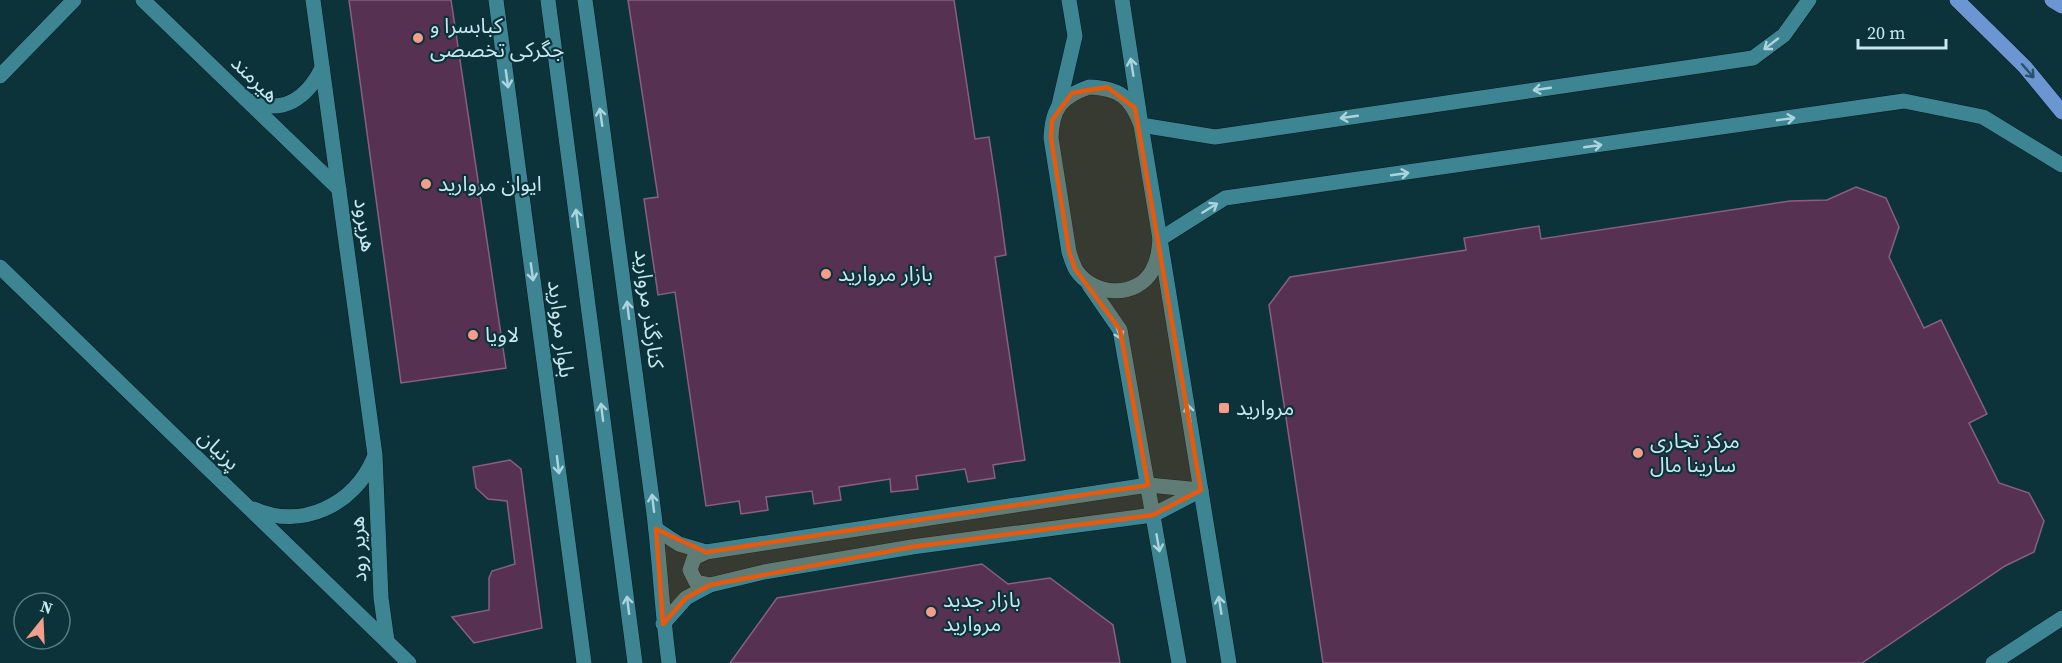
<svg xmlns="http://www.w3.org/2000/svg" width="2062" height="663" viewBox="0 0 2062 663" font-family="'Source Serif 4','Noto Sans Arabic',serif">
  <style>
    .building { fill: #573152; stroke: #885f82; stroke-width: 1.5 }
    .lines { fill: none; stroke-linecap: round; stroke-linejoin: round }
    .minor-casing { stroke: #04191d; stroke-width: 16 }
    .tertiary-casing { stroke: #04191d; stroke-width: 16 }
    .primary-casing { stroke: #04191d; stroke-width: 16 }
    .minor { stroke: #3e8593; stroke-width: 15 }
    .tertiary { stroke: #3e8593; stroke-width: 15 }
    .primary { stroke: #6c96d2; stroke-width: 15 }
    .oneway { stroke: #acd4dd }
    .oneway2 { stroke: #295168 }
    .marked { fill: #e8590c; fill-opacity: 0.2; stroke: #e8590c; stroke-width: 4.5; stroke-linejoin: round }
    .poi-dot { fill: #f49d8b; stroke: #0c333a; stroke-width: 2 }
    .labels { text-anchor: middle; stroke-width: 4.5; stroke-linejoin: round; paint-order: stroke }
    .poi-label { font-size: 21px; fill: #c7e8f0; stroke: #0c333a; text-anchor: start }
    .street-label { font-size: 21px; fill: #c7e8f0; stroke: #0c333a }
  </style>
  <rect width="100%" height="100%" fill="#0c333a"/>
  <g class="building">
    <path d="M349 0H451L506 368 401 383Z"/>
    <path d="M628 0H954L975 139 989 137 998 196 1006 255 995 257 1025 460 993 465 995 478 968 482 965 469 916 476 918 489 891 492 890 479 839 487 841 500 827 502 814 504 812 491 766 497 768 510 755 512 741 514 739 501 706 506 675 292 658 295 644 199 658 197Z"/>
    <path d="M1856 187 1886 198 1899 227 1889 257 1924 328 1941 320 1987 414 1969 423 1999 483 2029 493 2044 521 2034 552 2005 566 1862 663H1323L1269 305 1290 277 1466 250 1464 238 1539 226 1541 239 1790 201 1827 200Z"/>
    <path d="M510 460 521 469 542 628 474 643 452 617 489 610V578L492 571 515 564 507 501 488 499 476 488 473 467Z"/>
    <path d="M982 564 1008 584 1050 578 1113 625 1120 663H730L777 598Z"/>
  </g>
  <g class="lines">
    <defs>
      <g id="minor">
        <path d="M143 0 339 189"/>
        <path d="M313 0 375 455 381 598 387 641"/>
        <path d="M585 0C609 171 632 342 654 514 660 563 662 613 669 663"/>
        <path d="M0 76 74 0"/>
        <path d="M250 101C283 115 307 98 322 68"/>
        <path d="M0 267 409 663"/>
        <path d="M1148 485 1201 490 1153 515 912 547 764 572 710 585 696 582 690 570 694 558 706 552Z"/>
        <path d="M254 509C302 530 354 505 374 458"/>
        <path d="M656 529 679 544 706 552"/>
        <path d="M663 624 686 598 710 585"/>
      </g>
      <g id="tertiary">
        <path d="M496 0 584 663"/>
        <path d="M548 0 635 663"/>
        <path d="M1122 0 1141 125 1215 137 1753 58 1784 35 1809 0"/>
        <path d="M1089 87C1119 88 1131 97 1141 125L1160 239C1159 251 1158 260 1152 271 1136 299 1093 296 1076 270 1073 265 1071 258 1069 252L1051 138C1052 108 1061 97 1089 87Z"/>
        <path d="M1059 105 1075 36 1069 0"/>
        <path d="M1089 285 1120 330 1179 663"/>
        <path d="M1229 663 1160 239 1225 198 1904 101 1983 117 2062 165"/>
        <path d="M1993 663 2062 618"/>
      </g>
      <g id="primary">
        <path d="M1957 0 2025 67 2062 112"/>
        <path d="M2052 0 2062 6"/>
      </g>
    </defs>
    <use href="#minor" class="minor-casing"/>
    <use href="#tertiary" class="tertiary-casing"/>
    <use href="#primary" class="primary-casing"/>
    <use href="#minor" class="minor"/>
    <use href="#tertiary" class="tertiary"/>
    <use href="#primary" class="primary"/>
  </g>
  <defs><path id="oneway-shaft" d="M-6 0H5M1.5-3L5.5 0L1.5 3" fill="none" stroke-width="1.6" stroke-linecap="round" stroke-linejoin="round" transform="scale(1.5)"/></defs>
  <g class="oneway">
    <use href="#oneway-shaft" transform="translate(1771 44) rotate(142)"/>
    <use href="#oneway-shaft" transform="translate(1132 67) rotate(-99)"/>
    <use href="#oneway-shaft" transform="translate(507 79) rotate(82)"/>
    <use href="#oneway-shaft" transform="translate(1542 89) rotate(172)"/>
    <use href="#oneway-shaft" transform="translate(601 117) rotate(-98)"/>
    <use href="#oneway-shaft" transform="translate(1349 117) rotate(172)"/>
    <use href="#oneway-shaft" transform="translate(1786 119) rotate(-8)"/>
    <use href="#oneway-shaft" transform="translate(1593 146) rotate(-8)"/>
    <use href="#oneway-shaft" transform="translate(1400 174) rotate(-8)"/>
    <use href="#oneway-shaft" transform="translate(1210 208) rotate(-32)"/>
    <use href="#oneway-shaft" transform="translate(577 218) rotate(-97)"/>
    <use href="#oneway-shaft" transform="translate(532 272) rotate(82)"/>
    <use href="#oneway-shaft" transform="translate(628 310) rotate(-97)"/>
    <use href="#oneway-shaft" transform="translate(1118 331) rotate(68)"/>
    <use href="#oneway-shaft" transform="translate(602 412) rotate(-97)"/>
    <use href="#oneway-shaft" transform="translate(1189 413) rotate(-99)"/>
    <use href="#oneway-shaft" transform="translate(558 465) rotate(83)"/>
    <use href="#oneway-shaft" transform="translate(653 503) rotate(-97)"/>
    <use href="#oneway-shaft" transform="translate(1158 543) rotate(80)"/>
    <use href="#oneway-shaft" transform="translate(628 605) rotate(-97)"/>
    <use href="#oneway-shaft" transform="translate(1220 605) rotate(-99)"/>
  </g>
  <use class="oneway2" href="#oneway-shaft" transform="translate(2028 71) rotate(49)"/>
  <path class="marked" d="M1107 87 1135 108 1201 490 1153 515 912 547 710 585 686 598 663 624 656 529 706 552 1148 485 1120 330 1075 269 1069 252 1051 138 1052 120 1072 93Z"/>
  <g class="poi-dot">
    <circle cx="418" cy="38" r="6"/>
    <circle cx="426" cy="184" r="6"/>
    <circle cx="826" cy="274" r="6"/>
    <circle cx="473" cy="335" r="6"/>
    <rect x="1218" y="402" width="12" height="12" rx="3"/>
    <circle cx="1638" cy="453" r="6"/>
    <circle cx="931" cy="612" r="6"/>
  </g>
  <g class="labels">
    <g class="poi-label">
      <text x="430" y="33">کبابسرا و<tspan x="430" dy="24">جگرکی تخصصی</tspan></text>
      <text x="438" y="191">ایوان مروارید</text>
      <text x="838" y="281">بازار مروارید</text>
      <text x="485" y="342">لاویا</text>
      <text x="1236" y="415">مروارید</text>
      <text x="1650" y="448">مرکز تجاری<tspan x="1650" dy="24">سارینا مال</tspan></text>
      <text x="943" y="607">بازار جدید<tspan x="943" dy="24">مروارید</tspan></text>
    </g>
    <g class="street-label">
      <text transform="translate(255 79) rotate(44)" y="7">هیرمند</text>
      <text transform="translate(365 225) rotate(82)" y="7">هریرود</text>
      <text transform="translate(649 309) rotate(83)" y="7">کنارگذر مروارید</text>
      <text transform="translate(561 329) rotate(83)" y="7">بلوار مروارید</text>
      <text transform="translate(219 450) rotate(44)" y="7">پرنیان</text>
      <text transform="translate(358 549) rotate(-92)" y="7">هریر رود</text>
    </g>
  </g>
  <g transform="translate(42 621) rotate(18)"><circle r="28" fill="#0c333a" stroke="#577b83" stroke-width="1.5"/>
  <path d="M0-4.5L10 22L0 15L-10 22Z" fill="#f49d8b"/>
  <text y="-9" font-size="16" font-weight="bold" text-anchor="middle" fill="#c7e8f0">N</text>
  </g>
  <path d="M1858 39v9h88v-9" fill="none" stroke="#c7e8f0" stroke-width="3"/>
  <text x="1867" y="39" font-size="18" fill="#c7e8f0" stroke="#0c333a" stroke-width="4.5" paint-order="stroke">20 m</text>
</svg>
